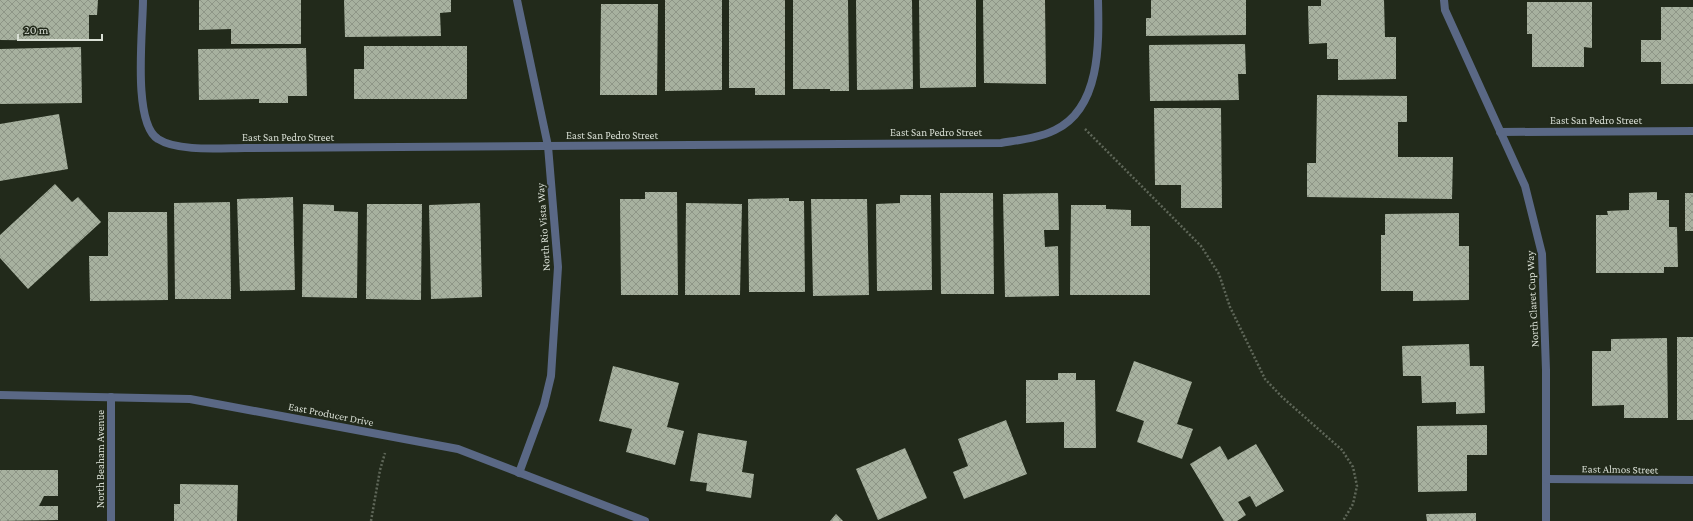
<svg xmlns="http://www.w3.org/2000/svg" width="1693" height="521" viewBox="0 0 1693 521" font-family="'Crimson Pro',serif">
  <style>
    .building { fill: url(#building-cross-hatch) }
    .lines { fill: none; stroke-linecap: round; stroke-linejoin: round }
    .path { stroke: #5f6759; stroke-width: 2.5; stroke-dasharray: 2 2; stroke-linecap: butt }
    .minor { stroke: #5a6885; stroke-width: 8 }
    .labels { text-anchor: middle; stroke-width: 4; stroke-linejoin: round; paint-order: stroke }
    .street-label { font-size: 11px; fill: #d9dfd5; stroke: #222a1b }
  </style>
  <defs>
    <pattern id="building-cross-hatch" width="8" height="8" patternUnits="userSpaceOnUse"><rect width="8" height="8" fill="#a7b19f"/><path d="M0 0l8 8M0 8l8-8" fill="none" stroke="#8e9687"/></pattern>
  </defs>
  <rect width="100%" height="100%" fill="#222a1b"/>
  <g class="building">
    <path d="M0 0H98L97 15H89V41L0 40Z"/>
    <path d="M199 0H301V44H231V29L199 30Z"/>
    <path d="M344 0H451V12L440 13 441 36 345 37Z"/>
    <path d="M665 0H722V90L665 91Z"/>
    <path d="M729 0H785V95H755V88H729Z"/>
    <path d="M793 0H848L849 91H830V89H793Z"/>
    <path d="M856 0H912L913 89 857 90Z"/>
    <path d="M919 0H976V87L920 88Z"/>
    <path d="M983 0H1045L1046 84 984 83Z"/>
    <path d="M1151 0H1246V35L1146 36V18H1151Z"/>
    <path d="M1321 0H1384L1385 37H1396V79L1338 80V59H1327V43L1309 44 1308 6H1321Z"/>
    <path d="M1527 2H1592V48L1584 47V67H1532V34H1527Z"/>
    <path d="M601 4H658L657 95H600Z"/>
    <path d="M1661 7H1693V84H1661V62H1641V40H1661Z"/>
    <path d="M1245 44 1246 74H1238L1239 100 1150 101 1149 45Z"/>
    <path d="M364 46H467V99H354V69H364Z"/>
    <path d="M81 47 82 103 0 104V49Z"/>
    <path d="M306 48 307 96H288V103H259V99L199 100 198 49Z"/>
    <path d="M1317 95 1407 96V122H1398V157H1453L1452 199 1307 197V163H1316Z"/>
    <path d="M1154 108H1221L1222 208H1181V185H1155Z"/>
    <path d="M59 114 68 169 0 181V124Z"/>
    <path d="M55 184 72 202 78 197 101 222 28 289 0 258V235Z"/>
    <path d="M645 192H677L678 295H621L620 199H645Z"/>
    <path d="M1657 192V200H1669V227H1677L1678 267H1664V273H1596V215H1608L1607 211 1629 210V193Z"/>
    <path d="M940 193H993L994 294H941Z"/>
    <path d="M1058 193 1059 230H1044L1045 247 1058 246 1059 296 1005 297 1003 194Z"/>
    <rect x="1685" y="193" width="8" height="38"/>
    <path d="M900 195H931L932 290 877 291 876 204 900 203Z"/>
    <path d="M293 197 295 290 240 291 237 199Z"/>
    <path d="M789 198V201H804L805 292H749L748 199Z"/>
    <path d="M811 199H867L869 295 813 296Z"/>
    <path d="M230 202 231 299H175L174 203Z"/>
    <path d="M480 203 482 297 431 299 429 205Z"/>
    <path d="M686 203 742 204 740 295H685Z"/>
    <path d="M303 204 334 205V211L358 212 357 298 302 297Z"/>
    <path d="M367 204H422L421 300 366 299Z"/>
    <path d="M1071 205H1106V209L1131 210V226H1150V295H1070Z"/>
    <path d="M108 212H167L168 300 90 301 89 256H108Z"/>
    <path d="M1459 213V246H1469V300L1413 301V291H1381V235H1385V214Z"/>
    <rect x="1677" y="337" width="16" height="83"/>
    <path d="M1667 338 1668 418H1624V405L1592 406V351H1611V339Z"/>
    <path d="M1469 344 1470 366H1484L1485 413 1456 414V402L1422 403 1421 376H1403L1402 346Z"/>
    <path d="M1134 361 1192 382 1177 424 1193 429 1182 459 1137 442 1144 421 1116 411Z"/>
    <path d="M613 366 679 383 667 427 684 431 675 465 626 452 632 429 599 421Z"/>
    <path d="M1058 373H1076V380H1095L1096 448H1064V422L1026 423V380H1058Z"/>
    <path d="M1006 420 1027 474 964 499 953 472 968 466 958 439Z"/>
    <path d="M1487 425V455H1467V491L1418 492 1417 426Z"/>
    <path d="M698 433 747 441 742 472 754 474 751 498 706 491 707 483 690 481Z"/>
    <path d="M1256 444 1284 491 1256 507 1250 496 1238 502 1246 515 1237 521H1224L1190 464 1220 446 1228 460Z"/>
    <path d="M905 448 927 498 878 520 856 469Z"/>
    <path d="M0 470H58V496H44L39 506H58V520L0 521Z"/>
    <path d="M180 484 238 485 237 521H174V504H180Z"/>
    <path d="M1476 513V521H1427L1426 514Z"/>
    <path d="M836 514 843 521H830Z"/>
  </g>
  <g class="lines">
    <g class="path">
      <path d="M1085 129 1201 246 1219 274 1230 307 1265 379 1282 397 1342 450 1353 467 1357 486 1353 504 1343 521"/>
      <path d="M371 521 380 470 385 453"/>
    </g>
    <g class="minor">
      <path d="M143 0C143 29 132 123 158 139 178 152 222 148 245 148L1001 143C1019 140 1039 138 1055 130 1101 108 1099 43 1098 0"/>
      <path d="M517 0 548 146 558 267 551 376 544 405 519 473"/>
      <path d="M1444 0 1445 10 1525 186 1542 254 1546 370V521"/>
      <path d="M1500 132 1693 131"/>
      <path d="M0 395 190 399 458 449 645 521"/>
      <path d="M1546 479 1693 480"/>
      <path d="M111 521V397"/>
    </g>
  </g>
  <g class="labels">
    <g class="street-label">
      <text x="1596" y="124">East San Pedro Street</text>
      <text x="936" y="136">East San Pedro Street</text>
      <text x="612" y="139">East San Pedro Street</text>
      <text x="288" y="141">East San Pedro Street</text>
      <text transform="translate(543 227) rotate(-94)" y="4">North Rio Vista Way</text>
      <text transform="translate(1532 299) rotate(-93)" y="4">North Claret Cup Way</text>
      <text transform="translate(331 414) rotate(11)" y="4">East Producer Drive</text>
      <text transform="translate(100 459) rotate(-90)" y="4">North Beaham Avenue</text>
      <text transform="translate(1620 469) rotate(1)" y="4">East Almos Street</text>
    </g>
  </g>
  <path d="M18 34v6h84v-6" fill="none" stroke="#d9dfd5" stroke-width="2"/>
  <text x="24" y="34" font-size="12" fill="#d9dfd5" stroke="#222a1b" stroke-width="3" paint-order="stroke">20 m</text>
</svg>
